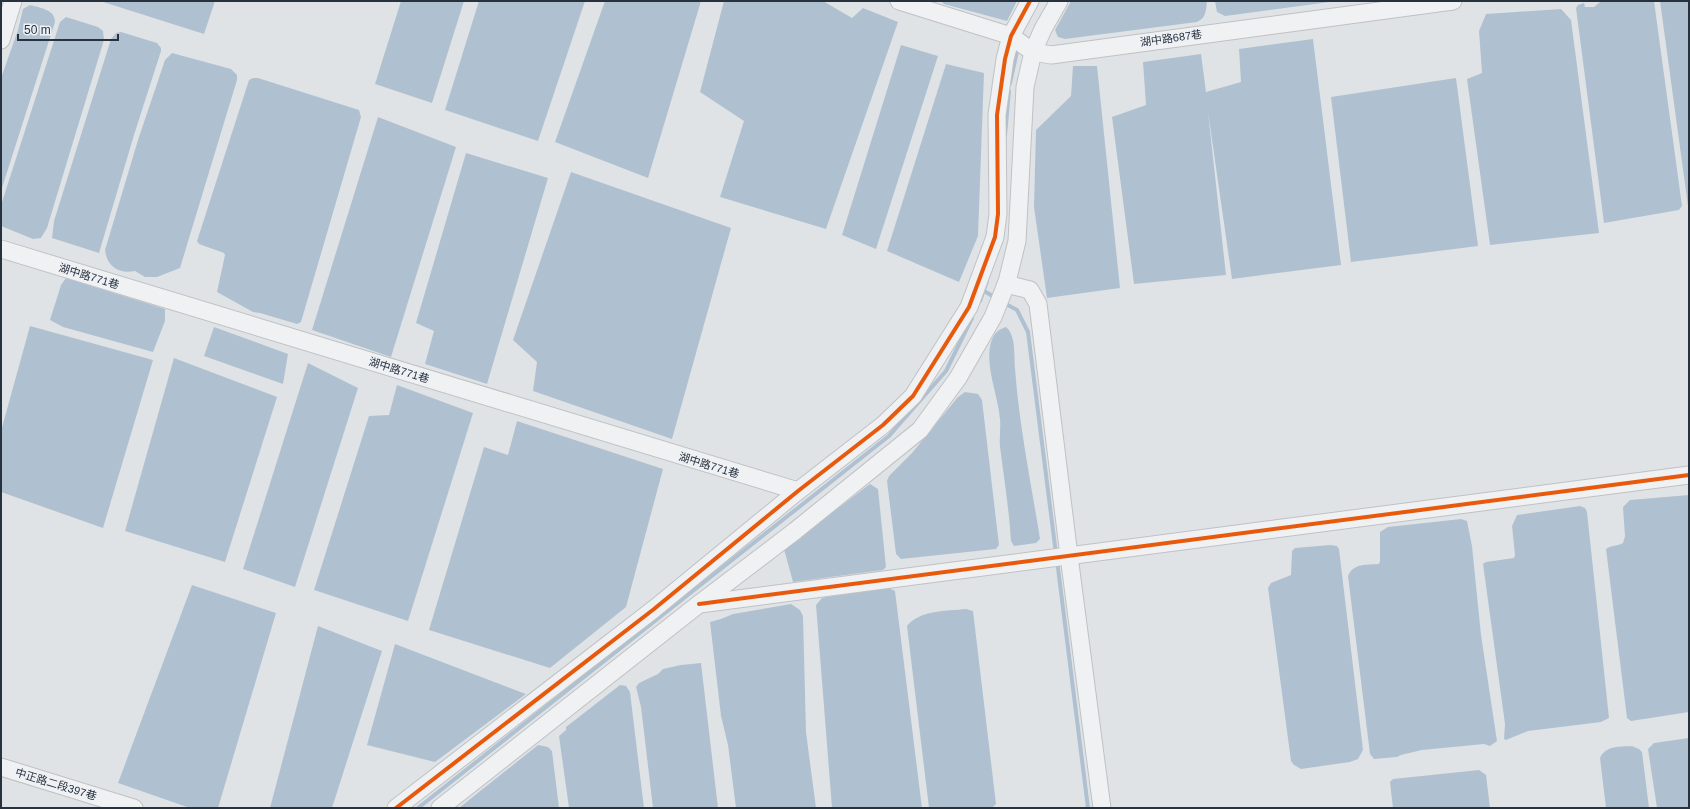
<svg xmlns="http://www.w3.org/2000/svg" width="1690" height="809" viewBox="0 0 1690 809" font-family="Helvetica,'Noto Sans TC',sans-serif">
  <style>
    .water { fill: #afc1d0 }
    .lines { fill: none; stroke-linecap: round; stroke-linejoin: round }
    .stream { stroke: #afc1d0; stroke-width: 4 }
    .minor-casing { stroke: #bfc1c4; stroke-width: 19 }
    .minor { stroke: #f0f1f2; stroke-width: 17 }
    .cycleway-casing { stroke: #eef1f5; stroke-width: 6 }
    .cycleway { stroke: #e8590c; stroke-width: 4 }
    .labels { text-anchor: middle; stroke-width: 3.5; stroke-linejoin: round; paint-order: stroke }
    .street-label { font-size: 11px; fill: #28323e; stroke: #eef1f5 }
  </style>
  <rect width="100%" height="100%" fill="#e0e3e6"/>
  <g class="water">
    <path d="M100 1H215L204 34Z"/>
    <path d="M401 1H464L432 103 375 84Z"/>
    <path d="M479 1H585L538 141 445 110Z"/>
    <path d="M605 1H701L648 178 555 142Z"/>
    <path d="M724 1H823L852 18 863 8 898 22 826 229 720 197 744 121 700 92Z"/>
    <path d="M941 1H1017L1007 21 944 4Z"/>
    <path d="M1071 1H1207C1206 11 1206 18 1197 22L1065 39 1058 37 1055 30Z"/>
    <path d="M1215 1H1337L1225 16 1217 12Z"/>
    <path d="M1605 1H1654L1682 206 1679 210 1604 223 1576 8 1578 5 1584 3 1585 7H1594L1600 2Z"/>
    <path d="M1660 1H1689V206H1688Z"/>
    <path d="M30 5C40 8 55 9 55 22L1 191V78L18 30 23 9Z"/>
    <path d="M1561 9 1571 20 1599 233 1490 245 1467 79 1482 73 1479 31 1486 14Z"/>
    <path d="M66 17 98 27 103 31 104 40 47 228 41 238 33 239 1 226V205L60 22Z"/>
    <path d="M121 32 157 43 161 48V51L134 135 99 253 52 238 54 221 111 39 116 33Z"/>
    <path d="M1313 39 1341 265 1232 279 1208 112 1226 275 1134 284 1112 117 1146 105 1143 62 1201 54 1206 92 1241 82 1239 49Z"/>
    <path d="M901 45 938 56 876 249 842 235Z"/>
    <path d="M172 53 231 69 237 75V80L180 268 157 277H145L135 271C119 274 107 267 105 250L138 140 165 60Z"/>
    <path d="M946 64 984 73 978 236 959 282 887 251Z"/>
    <path d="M1073 66H1097L1120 288 1047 298 1034 207 1036 130 1071 96Z"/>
    <path d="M253 78H258L359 110 361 117 301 322 297 324 260 313 253 312 217 292 225 255 224 253 199 244 197 241 249 80Z"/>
    <path d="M1456 78 1478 246 1351 262 1331 97Z"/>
    <path d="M378 117 456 147 391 357 312 330Z"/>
    <path d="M466 153 548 178 487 384 425 364 434 331 416 323Z"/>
    <path d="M571 172 731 228 672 439 533 391 537 362 513 340Z"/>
    <path d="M66 278 165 309V321L153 352 63 327 50 320 61 285Z"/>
    <path d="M30 326 153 360 103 528 1 492V431Z"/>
    <path d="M214 327 288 354 283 384 204 356Z"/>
    <path d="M1006 327C1016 335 1014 356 1015 368 1019 425 1031 482 1040 539L1036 543 1014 546 1011 541C1009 509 1004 478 1000 447 999 438 1001 428 1000 419 998 396 986 369 990 347 992 336 996 330 1006 327Z"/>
    <path d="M174 358 277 397 225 562 125 531Z"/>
    <path d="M308 363 358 388 295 587 243 569Z"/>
    <path d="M397 385 473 413 408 621 314 590 369 416 389 415Z"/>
    <path d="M965 392 978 394 982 400 999 545 996 549 901 559 896 554 887 481 889 476 912 453 958 397Z"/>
    <path d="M517 421 663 469 626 607 550 668 429 630 484 447 508 455Z"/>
    <path d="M870 484 878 489 886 567 883 570 793 582 784 549Z"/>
    <path d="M1689 495V712L1631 721 1627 718 1606 549C1611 545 1618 546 1623 543L1625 536 1623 507 1630 500Z"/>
    <path d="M1580 506 1585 508 1587 512 1609 718 1601 722 1528 731 1506 740 1504 739 1505 724 1483 564 1486 562 1514 558 1515 555 1512 526 1517 515Z"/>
    <path d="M1461 519 1467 521 1472 546 1481 635 1497 741 1490 746 1484 744 1422 750 1401 755 1397 757 1374 759 1370 754 1348 576C1353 563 1367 565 1379 564L1380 561V532L1388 527Z"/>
    <path d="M1330 545 1337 546 1339 549 1363 750 1358 759 1350 762 1301 769 1294 765 1291 761 1268 588 1271 583 1291 575 1292 551 1295 548Z"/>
    <path d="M192 585 276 613 218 808H190L118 783Z"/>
    <path d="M889 588 895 591 922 808H832L816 605 822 598 826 597Z"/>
    <path d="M791 604 800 610 803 616 806 732 816 808H736L728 745 721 716 710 622 721 619 733 614Z"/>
    <path d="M966 609 973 611 996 804 992 808H929L907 626C919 610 948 611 966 609Z"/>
    <path d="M318 626 382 651 332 808H270Z"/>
    <path d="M395 644 526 694 435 762 367 745Z"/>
    <path d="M701 663 718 808H653L641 707 636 687 639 683 658 674 663 669 681 665Z"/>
    <path d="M620 685 626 686 630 692 644 808H569L559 736 566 730V727Z"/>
    <path d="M1689 738V808H1657L1648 749 1654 743Z"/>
    <path d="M538 745 548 747 552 751 559 808H459Z"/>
    <path d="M1632 746 1639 749 1642 752 1649 808H1606L1600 758C1606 745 1620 747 1632 746Z"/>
    <path d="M1479 770 1486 775 1490 808H1393L1390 782 1393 779Z"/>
  </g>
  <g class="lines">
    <g class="stream">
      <path d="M1010 83 1018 47"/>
      <path d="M1005 135 1009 91"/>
      <path d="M984 291 996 298"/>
      <path d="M980 301 987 281"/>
      <path d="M1004 303 1017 310 1028 332 1056 554"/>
      <path d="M1057 560 1088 808"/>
      <path d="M418 808 889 436 946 371 972 318"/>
    </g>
    <defs>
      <g id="minor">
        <path d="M899 1 1011 36 1033 52 1051 55 1453 1"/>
        <path d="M1 40 13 1"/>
        <path d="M1 249 798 491"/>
        <path d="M1006 284 1030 290 1038 304 1069 556 1102 808"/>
        <path d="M700 604 1689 475"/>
        <path d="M1 767 134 808"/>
        <path d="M396 808 654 609 798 491 883 425 913 396 969 307 995 237 998 214 997 115 1005 59 1011 36 1030 1"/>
        <path d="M440 808 699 604 795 531 920 430 958 378 993 317 1007 282 1017 241 1025 87 1033 52 1043 29 1059 1"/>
      </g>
    </defs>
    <use href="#minor" class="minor-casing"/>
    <use href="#minor" class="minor"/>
    <defs>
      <g id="cycleway">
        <path d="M699 604 1689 475"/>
        <path d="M396 808 654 609 798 491 883 425 913 396 969 307 995 237 998 214 997 115 1005 59 1011 36 1030 1"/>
      </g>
    </defs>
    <use href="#cycleway" class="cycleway-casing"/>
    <use href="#cycleway" class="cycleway"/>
  </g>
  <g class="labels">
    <g class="street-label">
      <text transform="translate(1171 38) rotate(-8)" y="4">湖中路687巷</text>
      <text transform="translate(89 276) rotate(17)" y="4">湖中路771巷</text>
      <text transform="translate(399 370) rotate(17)" y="4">湖中路771巷</text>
      <text transform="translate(709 465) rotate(17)" y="4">湖中路771巷</text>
      <text transform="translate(56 784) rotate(17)" y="4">中正路二段397巷</text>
    </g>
  </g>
  <rect width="1690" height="809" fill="none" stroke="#28323e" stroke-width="4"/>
  <path d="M18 34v6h100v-6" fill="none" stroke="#28323e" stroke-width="2"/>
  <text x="24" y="34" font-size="12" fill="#28323e" stroke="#eef1f5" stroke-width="3" paint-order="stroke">50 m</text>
</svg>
